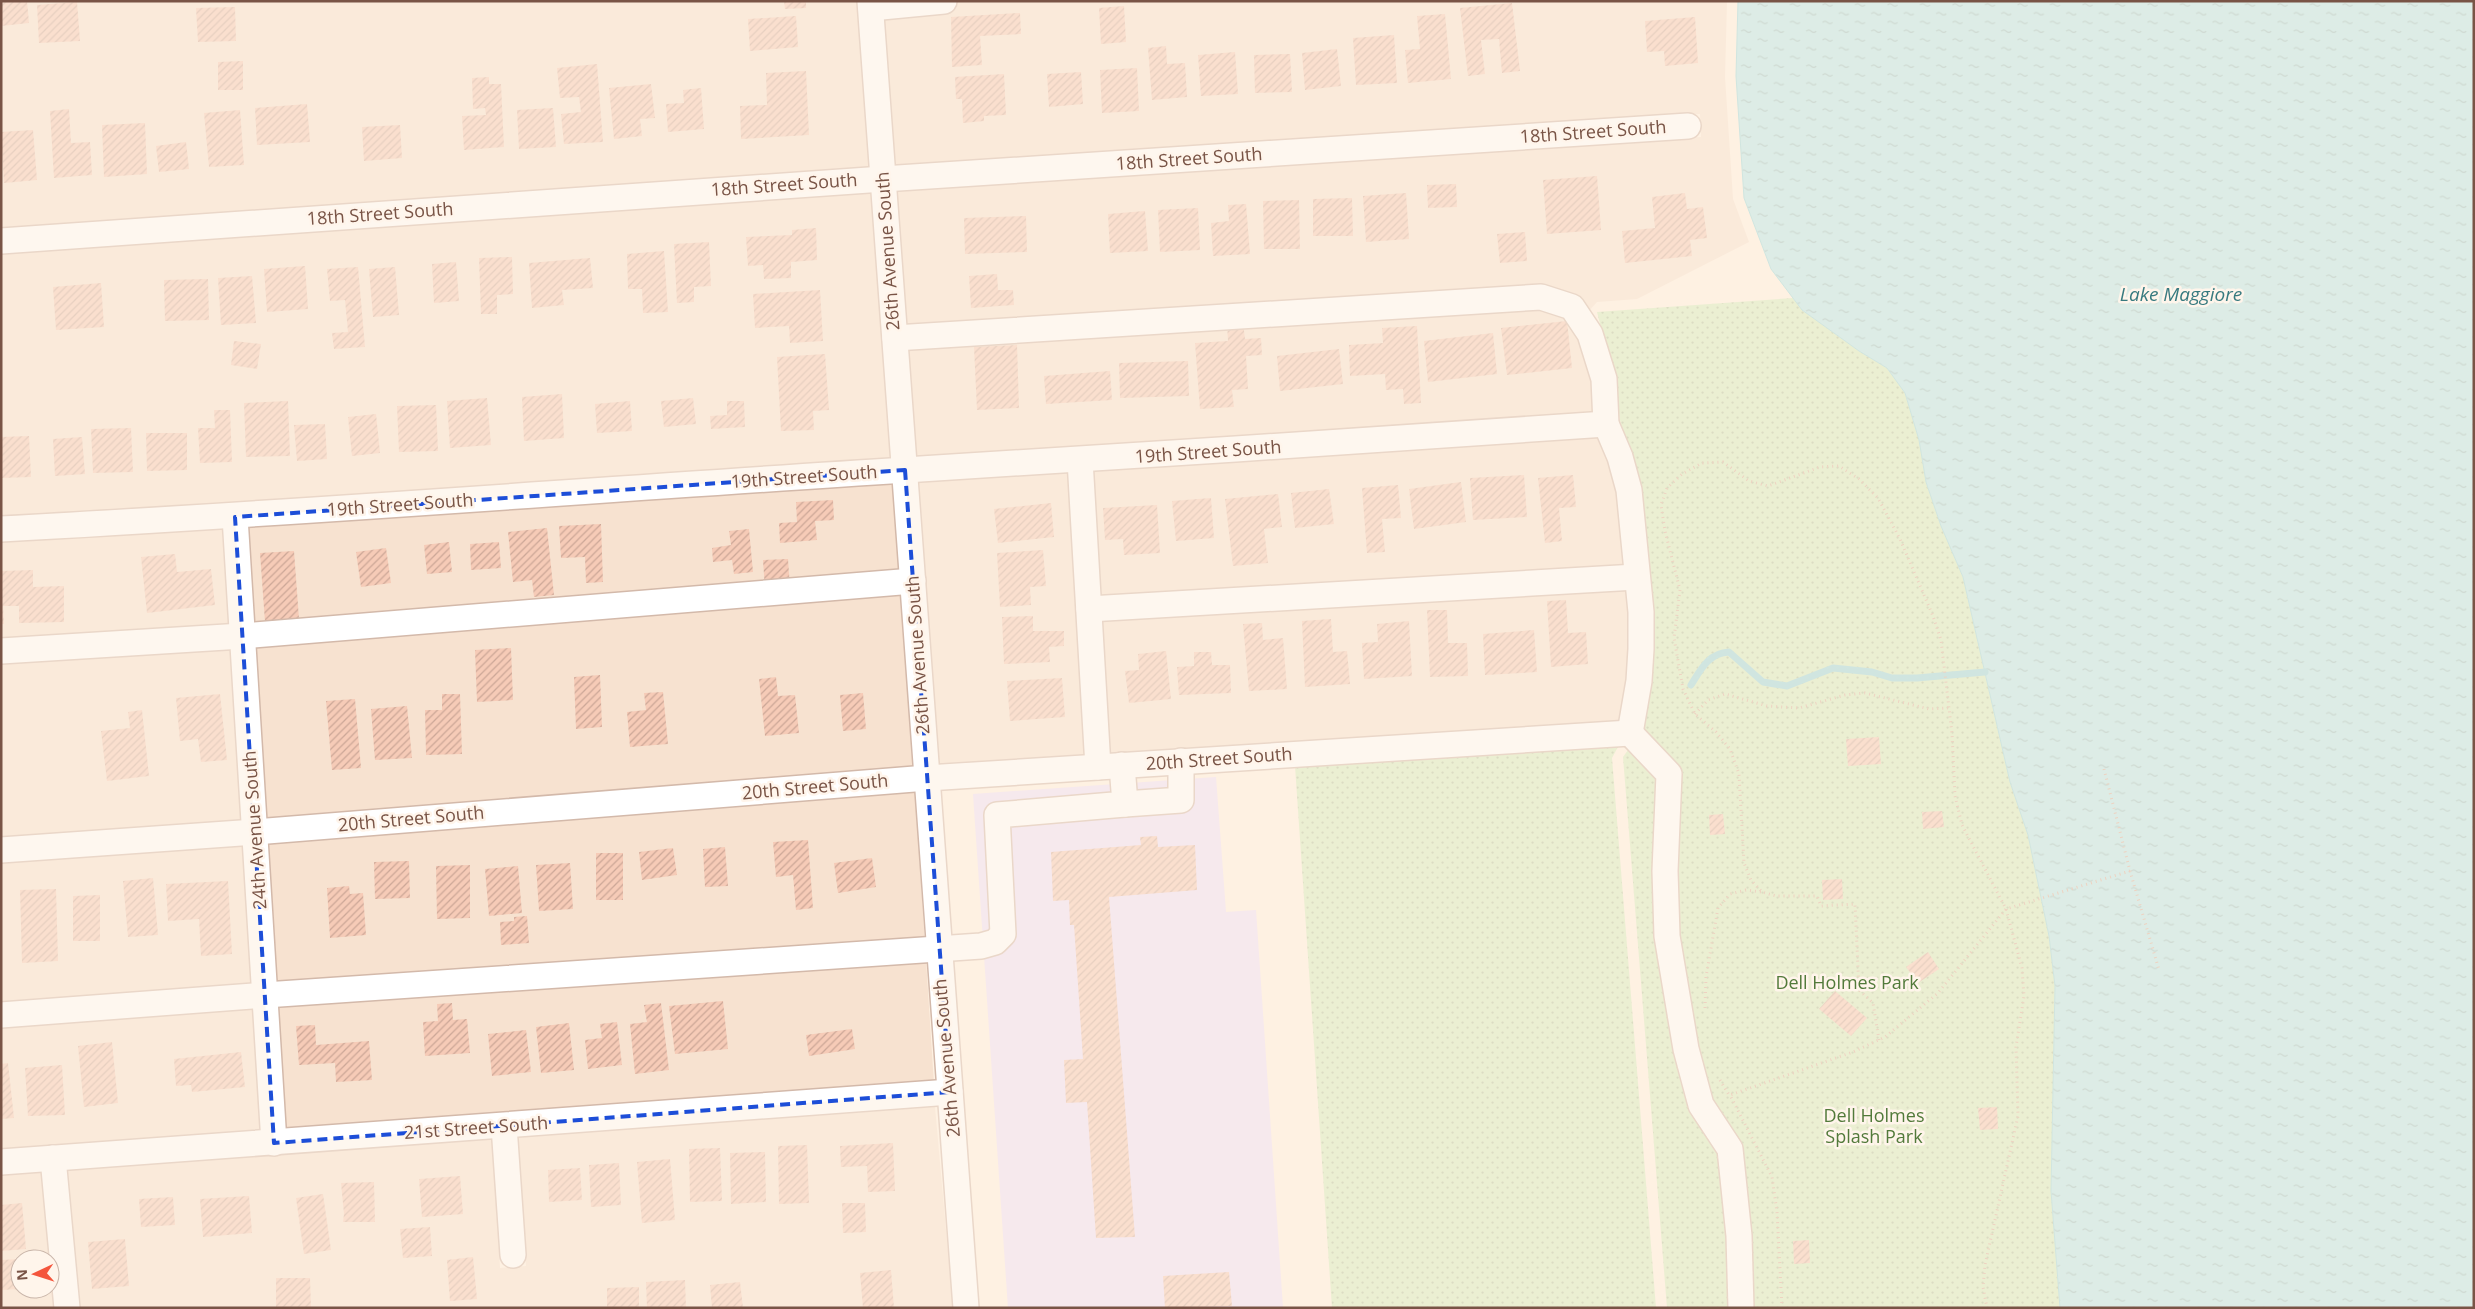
<svg xmlns="http://www.w3.org/2000/svg" width="2475" height="1309" viewBox="0 0 2475 1309" font-family="'Open Sans',sans-serif">
  <style>
    .residential { fill: #f7e2d0 }
    .education { fill: #eedffb }
    .park { fill: url(#park-dots) }
    .water { fill: url(#water-ripples); stroke: #9ad8dd }
    .lines { fill: none; stroke-linecap: round; stroke-linejoin: round }
    .stream { stroke: #9ad8dd; stroke-width: 7 }
    .building { fill: url(#building-hatch) }
    .minor-casing { stroke: #d3b9aa; stroke-width: 28 }
    .path { stroke: #dbae9a; stroke-width: 3; stroke-dasharray: 1 4; stroke-linecap: butt }
    .minor { stroke: #fff; stroke-width: 25 }
    .marked { fill: none; stroke: #1d4ed8; stroke-width: 4; stroke-dasharray: 10 6; stroke-linejoin: round }
    .labels { text-anchor: middle; stroke-width: 5; stroke-linejoin: round; paint-order: stroke }
    .street-label { font-size: 18px; fill: #795446; stroke: #fff5eb }
    .park-label { font-size: 18px; fill: #527a3a; stroke: #fff5eb }
    .water-label { font-size: 19px; font-style: italic; fill: #387a7f; stroke: #fff5eb }
  </style>
  <defs>
    <pattern id="park-dots" width="8" height="8" patternUnits="userSpaceOnUse" patternTransform="scale(1.25)"><rect width="8" height="8" fill="#d6edbf"/><path d="M2 2h.1M6 6h.1" fill="none" stroke="#b2c39d" stroke-width="1.8" stroke-linecap="round"/></pattern>
    <pattern id="water-ripples" width="26" height="14" patternUnits="userSpaceOnUse" patternTransform="scale(1.25)"><rect width="26" height="14" fill="#b5e7ea"/><path d="M2 4q2-2 4 0t4 0M15 11q2-2 4 0t4 0" fill="none" stroke="#98bebf"/></pattern>
    <pattern id="building-hatch" width="6" height="6" patternUnits="userSpaceOnUse" patternTransform="scale(1.25)"><rect width="6" height="6" fill="#f6cbb7"/><path d="M-1 1l2-2M0 6l6-6M5 7l2-2" fill="none" stroke="#cca797"/></pattern>
  </defs>
  <rect width="100%" height="100%" fill="#fef1e2"/>
  <g class="residential">
    <path d="M1 1H857L869 168 1 229Z"/>
    <path d="M883 1H1727L1725 77 1733 199 1749 242 1637 299 1597 302 1586 314 1607 412 1324 433 917 458 897 189 1701 137 1700 114 895 166Z"/>
    <path d="M871 191 891 459 234 505 1 518V252Z"/>
    <path d="M1611 435 1637 557 1632 721 939 765 919 481 1313 457Z"/>
    <path d="M893 482 913 767 267 820 248 527Z"/>
    <path d="M222 529 241 822 1 838V541Z"/>
    <path d="M915 790 934 1084 286 1130 268 843Z"/>
    <path d="M242 845 261 1132 1 1150V862Z"/>
    <path d="M935 1107 953 1308H81L67 1169 492 1139 500 1268 526 1266 518 1137Z"/>
    <path d="M41 1171 50 1259H20V1289H50V1263L54 1308H1V1173Z"/>
  </g>
  <path class="education" d="M1216 777 1226 912 1256 910 1283 1308H1008L973 794Z"/>
  <g class="park">
    <path d="M1793 298 1802 310 1859 351 1887 368 1905 393 1919 440 1926 482 1941 526 1963 577 2010 782 2028 835 2049 936 2055 986 2051 1191 2060 1308H1667L1623 757 1641 732 1650 689 1654 631 1648 556 1621 427 1615 383 1597 312Z"/>
    <path d="M1619 745 1612 758 1656 1308H1332L1295 766Z"/>
  </g>
  <path class="water" d="M1738 1H2474V1308H2060L2051 1191 2055 986 2049 936 2028 835 2010 782 1963 577 1941 526 1926 482 1919 440 1905 393 1887 368 1859 351 1802 310 1771 269 1744 198 1736 76Z"/>
  <g class="lines">
    <path class="stream" d="M1691 685C1701 669 1709 653 1729 652L1763 682 1787 686 1833 668 1872 672 1892 678H1917L1985 672"/>
  </g>
  <g class="building">
    <path d="M1 1H27L29 23 1 26Z"/>
    <path d="M784 1H806V8L785 9Z"/>
    <path d="M77 2 80 41 39 43 37 5Z"/>
    <path d="M1512 3 1520 71 1502 73 1499 39 1481 40 1485 74 1468 76 1460 8Z"/>
    <path d="M1124 6 1126 42 1101 44 1099 8Z"/>
    <path d="M235 7 236 41 198 42 196 8Z"/>
    <path d="M1020 13 1021 34 980 36 982 65 952 67 951 17Z"/>
    <path d="M1445 14 1451 79 1408 83 1405 50 1420 49 1417 16Z"/>
    <path d="M796 16 798 47 750 51 748 19Z"/>
    <path d="M1695 17 1698 63 1665 66 1664 51 1647 52 1645 21Z"/>
    <path d="M1394 35 1397 83 1356 85 1353 38Z"/>
    <path d="M1166 46 1167 64 1185 63 1187 97 1152 100 1148 48Z"/>
    <path d="M1337 49 1341 86 1305 90 1302 53Z"/>
    <path d="M1235 52 1238 94 1201 96 1198 55Z"/>
    <path d="M1290 54 1292 92 1255 93 1254 55Z"/>
    <path d="M243 61V90H218V62Z"/>
    <path d="M597 64 603 142 564 144 561 114 581 112 579 97 560 98 557 68Z"/>
    <path d="M1137 68 1139 111 1102 113 1100 70Z"/>
    <path d="M806 71 809 135 741 139 740 106 767 105 766 73Z"/>
    <path d="M1081 72 1083 104 1049 107 1047 74Z"/>
    <path d="M1004 74 1006 115 984 116V121L963 123 962 99H956L955 77Z"/>
    <path d="M489 77V84H501L504 147 464 150 462 116 486 115 485 108 473 109 472 78Z"/>
    <path d="M651 84 655 118 640 119 642 136 614 139 609 88Z"/>
    <path d="M701 88 704 129 668 132 666 104 684 103 683 90Z"/>
    <path d="M307 104 310 142 257 145 255 108Z"/>
    <path d="M553 108 556 147 519 149 517 110Z"/>
    <path d="M69 109 71 143 90 142 92 175 54 178 50 111Z"/>
    <path d="M240 110 244 165 209 167 204 113Z"/>
    <path d="M145 123 147 174 104 177 102 125Z"/>
    <path d="M400 125 402 158 364 161 362 127Z"/>
    <path d="M33 130 37 180 4 183 1 132Z"/>
    <path d="M186 142 189 169 159 172 156 146Z"/>
    <path d="M1597 176 1601 230 1547 234 1543 180Z"/>
    <path d="M1456 184 1457 207 1428 208 1427 185Z"/>
    <path d="M1406 193 1409 239 1366 242 1363 196Z"/>
    <path d="M1685 193 1687 209 1703 207 1707 238 1690 240 1692 256 1625 263 1622 231 1655 228 1652 197Z"/>
    <path d="M1352 198 1353 236H1313V199Z"/>
    <path d="M1299 200 1300 249H1264L1263 201Z"/>
    <path d="M1246 204 1250 254 1213 256 1211 223 1229 221 1228 205Z"/>
    <path d="M1198 208 1200 250 1160 252 1158 210Z"/>
    <path d="M1145 211 1148 251 1110 253 1108 214Z"/>
    <path d="M1026 216 1027 252 965 254 964 218Z"/>
    <path d="M816 228 817 260 791 262V278L764 279 763 265 748 266 746 237 792 235V230Z"/>
    <path d="M1525 232 1527 261 1500 263 1497 234Z"/>
    <path d="M709 242 711 286 694 287V302L677 303 674 244Z"/>
    <path d="M664 251 668 312 643 313 642 289H628L627 254Z"/>
    <path d="M512 257 513 294 497 295V314H481L479 258Z"/>
    <path d="M590 258 593 288 562 290 564 305 532 308 529 263Z"/>
    <path d="M456 262 459 301 434 303 432 264Z"/>
    <path d="M305 266 308 309 267 312 264 269Z"/>
    <path d="M358 267 365 347 334 349 332 333 348 332 345 300 330 301 327 269Z"/>
    <path d="M395 267 399 315 373 317 369 269Z"/>
    <path d="M997 274 998 290H1013L1014 305 971 308 969 276Z"/>
    <path d="M252 276 256 323 221 325 218 278Z"/>
    <path d="M208 279 209 320 165 321 164 280Z"/>
    <path d="M101 283 104 327 56 330 53 287Z"/>
    <path d="M820 290 823 341 790 343 789 326 755 328 753 294Z"/>
    <path d="M1567 321 1572 368 1507 375 1501 328Z"/>
    <path d="M1243 323 1245 339 1261 338 1262 355 1246 356 1248 389 1232 390 1234 407 1200 409 1195 343 1228 341 1227 324Z"/>
    <path d="M1417 326 1421 403 1404 404 1403 389 1386 390 1385 374 1350 376 1349 345 1383 343 1382 328Z"/>
    <path d="M1493 333 1497 374 1428 382 1424 341Z"/>
    <path d="M234 341 261 344 257 369 231 365Z"/>
    <path d="M1017 345 1019 408 977 410 974 347Z"/>
    <path d="M1339 349 1343 384 1280 391 1277 356Z"/>
    <path d="M825 354 829 410 813 411 814 430 781 431 777 357Z"/>
    <path d="M1188 361 1189 396 1120 398 1119 363Z"/>
    <path d="M1110 371 1112 400 1046 404 1044 376Z"/>
    <path d="M562 394 564 438 524 441 522 397Z"/>
    <path d="M487 398 491 445 450 448 447 401Z"/>
    <path d="M693 398 696 424 664 427 661 401Z"/>
    <path d="M288 401 290 456 246 457 244 403Z"/>
    <path d="M630 401 632 431 597 433 595 404Z"/>
    <path d="M727 401H744L745 427 711 429 710 416 727 415Z"/>
    <path d="M436 405 438 451 399 452 397 406Z"/>
    <path d="M214 410H230L232 462 200 463 198 428H215Z"/>
    <path d="M376 414 380 453 352 456 348 417Z"/>
    <path d="M325 424 327 459 297 461 294 425Z"/>
    <path d="M131 428 133 472 93 473 91 429Z"/>
    <path d="M146 433H187V470L147 471Z"/>
    <path d="M29 436 31 477 1 478V437Z"/>
    <path d="M82 437 85 474 55 476 53 439Z"/>
    <path d="M1524 475 1527 517 1473 520 1470 478Z"/>
    <path d="M1573 475 1576 507 1559 508 1562 541 1545 543 1538 478Z"/>
    <path d="M1461 482 1466 522 1414 529 1409 489Z"/>
    <path d="M1398 485 1401 518 1382 519 1385 552 1367 553 1362 488Z"/>
    <path d="M1329 489 1334 524 1295 528 1291 493Z"/>
    <path d="M1278 494 1282 527 1264 529 1268 563 1233 566 1225 499Z"/>
    <path d="M1211 498 1214 538 1176 541 1172 501Z"/>
    <path d="M833 500 834 520 815 521 817 540 780 543 779 523 797 522 796 502Z"/>
    <path d="M1051 503 1054 537 998 543 994 509Z"/>
    <path d="M1157 505 1160 553 1124 555 1123 539 1105 540 1103 508Z"/>
    <path d="M601 524 603 582 586 583 585 557 561 558 559 526Z"/>
    <path d="M547 528 554 595 534 597 532 580 513 582 508 532Z"/>
    <path d="M749 529 753 572 734 574 732 560 713 562 712 548 731 545 729 531Z"/>
    <path d="M449 542 452 572 427 574 424 545Z"/>
    <path d="M499 542 501 568 471 570 470 544Z"/>
    <path d="M386 548 391 583 361 587 356 552Z"/>
    <path d="M1043 550 1046 586 1030 587 1031 605 1000 607 997 553Z"/>
    <path d="M294 551 299 619 265 622 260 553Z"/>
    <path d="M175 554 177 572 211 569 215 605 147 613 141 557Z"/>
    <path d="M788 559 790 588 765 590 763 560Z"/>
    <path d="M33 570V587L64 586V622L19 623V606H3L4 624H1V571Z"/>
    <path d="M1566 600 1568 633 1586 632 1588 664 1551 667 1547 601Z"/>
    <path d="M1427 610H1447L1448 643H1467L1468 676 1430 677Z"/>
    <path d="M1033 616V631H1064V646L1049 647 1050 662 1004 664 1002 617Z"/>
    <path d="M1331 619 1333 652 1347 651 1350 684 1305 687 1302 621Z"/>
    <path d="M1409 621 1412 676 1364 679 1362 643 1378 642 1377 624Z"/>
    <path d="M1262 623 1263 640 1283 638 1287 689 1249 691 1243 624Z"/>
    <path d="M1534 630 1537 672 1485 675 1483 634Z"/>
    <path d="M511 648 513 700 477 702 475 650Z"/>
    <path d="M1166 651 1171 699 1129 703 1125 671 1139 670 1138 654Z"/>
    <path d="M1194 652H1211L1212 665H1230L1231 693 1179 695 1177 667 1194 666Z"/>
    <path d="M600 675 602 727 576 729 574 677Z"/>
    <path d="M776 677 778 696 795 695 799 733 765 736 759 679Z"/>
    <path d="M1062 678 1065 717 1010 721 1007 681Z"/>
    <path d="M663 692 668 744 630 747 627 712 646 710 644 693Z"/>
    <path d="M863 693 866 729 843 731 840 695Z"/>
    <path d="M220 694 227 760 201 762 198 739 180 741 176 698Z"/>
    <path d="M442 694H460L462 754 426 755 425 710H442Z"/>
    <path d="M355 699 361 768 332 770 326 701Z"/>
    <path d="M407 706 412 758 375 760 371 709Z"/>
    <path d="M142 710 149 776 107 781 101 731 130 728 128 712Z"/>
    <path d="M1879 737 1881 764 1848 766 1846 739Z"/>
    <path d="M1942 811 1944 827 1923 829 1922 812Z"/>
    <path d="M1723 814 1725 834 1710 835 1709 815Z"/>
    <path d="M1157 836 1158 847 1195 845 1197 890 1109 897 1135 1237 1096 1238 1087 1102 1066 1103 1064 1060 1083 1059 1074 925H1070L1069 900 1053 901 1051 852 1141 845 1140 837Z"/>
    <path d="M808 840 813 908 796 910 793 875 776 877 773 842Z"/>
    <path d="M725 847 728 886 705 887 703 849Z"/>
    <path d="M673 848 677 875 642 880 639 852Z"/>
    <rect x="596" y="853" width="27" height="47"/>
    <path d="M872 858 876 887 838 893 834 863Z"/>
    <path d="M409 861 410 898 375 899 374 862Z"/>
    <path d="M570 863 573 909 539 911 536 865Z"/>
    <path d="M470 865V918L437 919 436 866Z"/>
    <path d="M518 866 522 913 489 916 485 869Z"/>
    <path d="M153 878 158 935 128 937 123 881Z"/>
    <path d="M1842 879 1843 899 1823 900 1822 880Z"/>
    <path d="M228 881 232 954 201 956 199 919 168 921 166 884Z"/>
    <path d="M349 886 350 894 363 893 366 935 330 938 327 888Z"/>
    <path d="M56 889 58 961 22 963 20 890Z"/>
    <path d="M100 895V941H73V896Z"/>
    <path d="M527 916 529 943 501 945 500 922 514 921V917Z"/>
    <path d="M1928 952 1939 969 1918 983 1906 967Z"/>
    <path d="M1835 991 1867 1018 1851 1036 1819 1009Z"/>
    <path d="M723 1001 728 1049 675 1054 669 1006Z"/>
    <path d="M452 1003 453 1020 467 1019 470 1053 425 1056 423 1022 438 1021 437 1004Z"/>
    <path d="M661 1003 669 1070 635 1074 630 1024 647 1022 644 1005Z"/>
    <path d="M617 1022 622 1065 588 1069 585 1040 602 1038 600 1024Z"/>
    <path d="M569 1023 574 1070 541 1073 536 1027Z"/>
    <path d="M315 1025 316 1045 369 1041 372 1080 336 1082 335 1063 299 1065 296 1026Z"/>
    <path d="M852 1029 855 1049 809 1056 806 1035Z"/>
    <path d="M526 1030 531 1072 492 1076 488 1034Z"/>
    <path d="M112 1042 118 1103 84 1107 78 1046Z"/>
    <path d="M241 1052 245 1087 192 1092 191 1085 176 1086 174 1059Z"/>
    <path d="M8 1063 14 1118 1 1119V1064Z"/>
    <path d="M62 1065 65 1115 28 1116 25 1068Z"/>
    <path d="M1997 1107 1998 1129 1980 1130 1978 1108Z"/>
    <path d="M893 1143 895 1191 868 1192 867 1166 841 1167 840 1146Z"/>
    <path d="M807 1145 809 1203 779 1204 778 1146Z"/>
    <path d="M720 1148 722 1201 690 1202 689 1149Z"/>
    <path d="M765 1152 766 1202 731 1204 730 1153Z"/>
    <path d="M670 1159 675 1220 642 1223 637 1162Z"/>
    <path d="M619 1163 621 1205 591 1207 589 1165Z"/>
    <path d="M580 1168 582 1200 549 1202 548 1170Z"/>
    <path d="M460 1176 463 1214 422 1217 419 1179Z"/>
    <path d="M374 1182 375 1222H343L344 1214 341 1183Z"/>
    <path d="M323 1194 331 1250 304 1254 296 1198Z"/>
    <path d="M249 1196 252 1233 203 1237 200 1199Z"/>
    <path d="M173 1197 175 1225 141 1227 139 1199Z"/>
    <path d="M22 1203 26 1249 1 1251V1205Z"/>
    <path d="M842 1203H865L866 1232 843 1233Z"/>
    <path d="M430 1227 432 1256 403 1258 400 1229Z"/>
    <path d="M125 1239 129 1286 92 1289 88 1242Z"/>
    <path d="M1809 1240 1810 1263 1794 1264 1793 1241Z"/>
    <path d="M473 1257 477 1299 450 1301 447 1260Z"/>
    <path d="M20 1259V1289L1 1290V1260Z"/>
    <path d="M891 1270 894 1308H863L860 1273Z"/>
    <path d="M1229 1272 1232 1306 1165 1308 1163 1276Z"/>
    <path d="M276 1278H310L311 1308H276Z"/>
    <path d="M685 1280 686 1308H647L646 1282Z"/>
    <path d="M740 1282 743 1308H712L710 1285Z"/>
    <path d="M639 1287V1308H607V1288Z"/>
  </g>
  <g class="lines">
    <defs>
      <g id="minor">
        <path d="M870 1 966 1308"/>
        <path d="M871 8 944 1"/>
        <path d="M1 241 883 179 1688 126"/>
        <path d="M895 338 1541 297 1572 307 1590 334 1604 379 1606 424 1620 457 1629 490 1641 612V649L1639 681 1630 733"/>
        <path d="M1080 460 1098 767"/>
        <path d="M235 517 274 1143"/>
        <path d="M1 529C303 513 603 489 905 470 1139 455 1372 441 1606 424"/>
        <path d="M1089 609 1636 577"/>
        <path d="M1 651 242 636 913 581"/>
        <path d="M1630 733 1669 774 1665 871 1667 936 1686 1049 1701 1105 1730 1149 1739 1236 1741 1308"/>
        <path d="M1125 804 1181 800V761"/>
        <path d="M1 850 255 832 927 778 1630 733"/>
        <path d="M1 1015 265 995 981 946 995 942 1003 934 997 815 1125 804 1122 765"/>
        <path d="M504 1126 513 1255"/>
        <path d="M53 1158 67 1308"/>
        <path d="M1 1162 950 1092"/>
      </g>
    </defs>
    <use href="#minor" class="minor-casing"/>
    <g class="path">
      <path d="M1695 714 1708 700 1725 694 1767 706 1799 708 1845 695 1865 693 1929 709 1948 708"/>
      <path d="M2104 769 2130 871 2159 970"/>
      <path d="M1705 1008 1706 977 1718 908 1730 894 1746 890 1761 892"/>
      <path d="M1879 1040 1873 1003 1859 990 1855 904 1821 906 1817 896H1776L1762 892 1751 880 1744 863 1739 774 1730 749 1716 732 1695 714 1683 689 1674 638 1680 590 1665 531 1661 505 1667 488 1682 474 1702 463 1723 462 1749 481 1768 486 1820 467 1839 466 1859 479 1878 498 1900 539 1933 616 1941 640 1952 734 1955 796 1962 825 2006 909 2022 968 2024 996 2016 1047 2018 1116 1985 1265 1983 1287 1987 1308"/>
      <path d="M1720 1080 1729 1095"/>
      <path d="M1782 1308 1777 1212 1772 1177 1730 1095 1853 1052 1885 1037 1938 993 2006 909 2130 871"/>
    </g>
    <use href="#minor" class="minor"/>
  </g>
  <path d="M0 0H2475V1309H0ZM905 470 950 1092 274 1143 235 517Z" fill="#fef1e2" fill-opacity=".55" fill-rule="evenodd"/>
  <path class="marked" d="M905 470 950 1092 274 1143 235 517Z"/>
  <g class="labels">
    <g class="street-label">
      <text transform="translate(1593 132) rotate(-4)" y="6">18th Street South</text>
      <text transform="translate(1189 159) rotate(-4)" y="6">18th Street South</text>
      <text transform="translate(784 185) rotate(-4)" y="6">18th Street South</text>
      <text transform="translate(380 214) rotate(-4)" y="6">18th Street South</text>
      <text transform="translate(888 251) rotate(-94)" y="6">26th Avenue South</text>
      <text transform="translate(1208 452) rotate(-4)" y="6">19th Street South</text>
      <text transform="translate(804 477) rotate(-4)" y="6">19th Street South</text>
      <text transform="translate(400 505) rotate(-4)" y="6">19th Street South</text>
      <text transform="translate(918 655) rotate(-94)" y="6">26th Avenue South</text>
      <text transform="translate(1219 759) rotate(-4)" y="6">20th Street South</text>
      <text transform="translate(815 787) rotate(-5)" y="6">20th Street South</text>
      <text transform="translate(411 819) rotate(-5)" y="6">20th Street South</text>
      <text transform="translate(255 830) rotate(-94)" y="6">24th Avenue South</text>
      <text transform="translate(947 1058) rotate(-95)" y="6">26th Avenue South</text>
      <text transform="translate(476 1128) rotate(-4)" y="6">21st Street South</text>
    </g>
    <g class="park-label">
      <text x="1847" y="989">Dell Holmes Park</text>
      <text x="1874" y="1122">Dell Holmes<tspan x="1874" dy="21">Splash Park</tspan></text>
    </g>
    <g class="water-label">
      <text x="2181" y="301">Lake Maggiore</text>
    </g>
  </g>
  <rect width="2475" height="1309" fill="none" stroke="#795446" stroke-width="5"/>
  <g transform="translate(35 1274) rotate(266)"><circle r="24" fill="#fff5eb" stroke="#c9b5a9"/>
  <path d="M0-4L9 19L0 12L-9 19Z" fill="#f4553c"/>
  <text y="-8" font-size="14" font-weight="bold" text-anchor="middle" fill="#795446">N</text>
  </g>
</svg>
